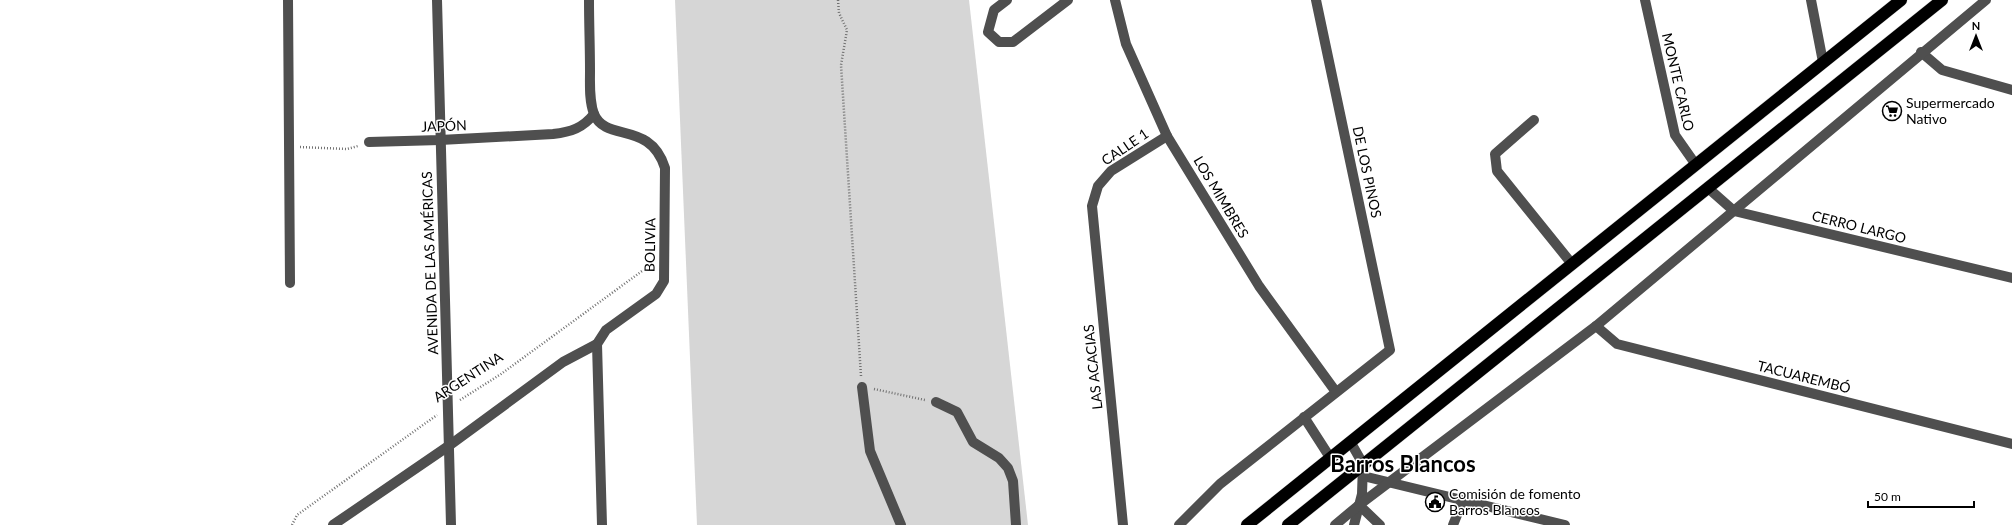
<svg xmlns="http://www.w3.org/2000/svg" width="2012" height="525" viewBox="0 0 2012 525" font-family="Lato,sans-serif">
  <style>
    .green { fill: #d6d6d6 }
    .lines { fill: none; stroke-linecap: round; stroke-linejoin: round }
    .highway-casing { stroke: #dbdbdb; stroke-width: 13 }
    .path { stroke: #717171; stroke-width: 2.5; stroke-dasharray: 1 2; stroke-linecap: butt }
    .minor { stroke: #4f4f4f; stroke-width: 10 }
    .highway { stroke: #000; stroke-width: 12 }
    .labels { text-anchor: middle; stroke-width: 3; stroke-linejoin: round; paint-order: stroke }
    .street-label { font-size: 14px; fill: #000; stroke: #fff }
    .poi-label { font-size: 14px; fill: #000; stroke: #fff; text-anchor: start }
    .town-label { font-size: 22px; font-weight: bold; fill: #000; stroke: #fff }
  </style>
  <rect width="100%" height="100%" fill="#fff"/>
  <path class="green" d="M675 0H969L1028 525H697Z"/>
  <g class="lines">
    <defs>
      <g id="highway">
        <path d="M1247 525 1901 0"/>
        <path d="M1288 525 1942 0"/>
      </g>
    </defs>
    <use href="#highway" class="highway-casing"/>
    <g class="path">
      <path d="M838 0 839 13 847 30 841 65 861 376"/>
      <path d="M300 147 347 149 358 146"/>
      <path d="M874 389 925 400"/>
      <path d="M460 400 501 374 653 263"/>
      <path d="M292 525 297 515 437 415"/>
    </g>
    <g class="minor">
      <path d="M288 0 290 283"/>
      <path d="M437 0 451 525"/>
      <path d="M589 0C589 24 590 47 590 71 590 85 589 101 594 114 606 143 650 120 665 168L664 281 656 294 606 330 597 344 602 525"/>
      <path d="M1007 0 994 10 988 32 999 42H1013L1068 0"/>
      <path d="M1115 0 1126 44 1167 136 1259 286 1336 392"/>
      <path d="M1645 0 1675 135 1696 165"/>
      <path d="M1811 0 1823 62"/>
      <path d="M1921 52 1942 70 2012 90"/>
      <path d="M1534 120 1495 154 1497 171 1572 264"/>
      <path d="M369 142 440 140 553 134C571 132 583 128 594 114"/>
      <path d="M1708 188 1734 211 2012 278"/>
      <path d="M1596 326 1617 344 2012 444"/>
      <path d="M862 387 870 451 901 525"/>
      <path d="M936 402 957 412 973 442 999 458 1008 468 1013 481 1016 525"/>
      <path d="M1304 417 1331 459"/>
      <path d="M1351 443 1363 464 1362 494 1354 525"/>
      <path d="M1363 476 1565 525"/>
      <path d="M1359 505 1380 525"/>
      <path d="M333 525 450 445 563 362 597 344"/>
      <path d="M1123 525 1092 206 1098 186 1111 171 1167 136"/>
      <path d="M1179 525 1220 484 1390 350 1316 0"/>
      <path d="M1335 525 1359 505 1596 326 1986 0"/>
      <path d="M1453 525 1463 500"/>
    </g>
    <use href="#highway" class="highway"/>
  </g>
  <defs>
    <symbol id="supermarket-ring" viewBox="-11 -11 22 22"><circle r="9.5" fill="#fff" stroke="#000" stroke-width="1.5"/><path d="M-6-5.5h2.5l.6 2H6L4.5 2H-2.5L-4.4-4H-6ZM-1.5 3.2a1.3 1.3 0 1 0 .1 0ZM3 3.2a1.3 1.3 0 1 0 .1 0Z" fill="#000"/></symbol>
    <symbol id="civic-ring" viewBox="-11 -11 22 22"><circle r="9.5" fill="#fff" stroke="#000" stroke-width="1.5"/><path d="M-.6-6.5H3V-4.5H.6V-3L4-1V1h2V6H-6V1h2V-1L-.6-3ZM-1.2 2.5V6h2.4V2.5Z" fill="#000"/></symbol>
  </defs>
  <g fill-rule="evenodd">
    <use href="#supermarket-ring" x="1881" y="100" width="22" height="22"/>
    <use href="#civic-ring" x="1424" y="491" width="22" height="22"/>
  </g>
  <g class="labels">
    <g class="street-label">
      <text transform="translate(1678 82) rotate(77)" y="5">MONTE CARLO</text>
      <text transform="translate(444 126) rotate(-2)" y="5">JAPÓN</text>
      <text transform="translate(1125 147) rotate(-34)" y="5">CALLE 1</text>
      <text transform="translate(1367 172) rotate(78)" y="5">DE LOS PINOS</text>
      <text transform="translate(1221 197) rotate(59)" y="5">LOS MIMBRES</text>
      <text transform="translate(1859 227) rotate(14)" y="5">CERRO LARGO</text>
      <text transform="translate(650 245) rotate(-89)" y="5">BOLIVIA</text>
      <text transform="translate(430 263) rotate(-92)" y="5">AVENIDA DE LAS AMÉRICAS</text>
      <text transform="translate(1093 367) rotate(-96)" y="5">LAS ACACIAS</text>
      <text transform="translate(468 377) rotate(-33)" y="5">ARGENTINA</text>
      <text transform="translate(1804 377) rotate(14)" y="5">TACUAREMBÓ</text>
    </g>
    <g class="poi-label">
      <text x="1906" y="108">Supermercado<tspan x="1906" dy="16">Nativo</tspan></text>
      <text x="1449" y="499">Comisión de fomento<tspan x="1449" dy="16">Barros Blancos</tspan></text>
    </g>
    <g class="town-label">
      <text x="1403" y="472">Barros Blancos</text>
    </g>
  </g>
  <g transform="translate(1976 36)" stroke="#ffffff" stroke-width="3" paint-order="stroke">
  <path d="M0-3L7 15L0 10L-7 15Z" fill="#000000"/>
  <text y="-6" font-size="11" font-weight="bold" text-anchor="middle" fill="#000000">N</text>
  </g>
  <path d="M1868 501v6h106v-6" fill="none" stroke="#000000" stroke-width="2"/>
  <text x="1874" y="501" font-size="12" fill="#000000" stroke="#ffffff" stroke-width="3" paint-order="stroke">50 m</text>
</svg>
